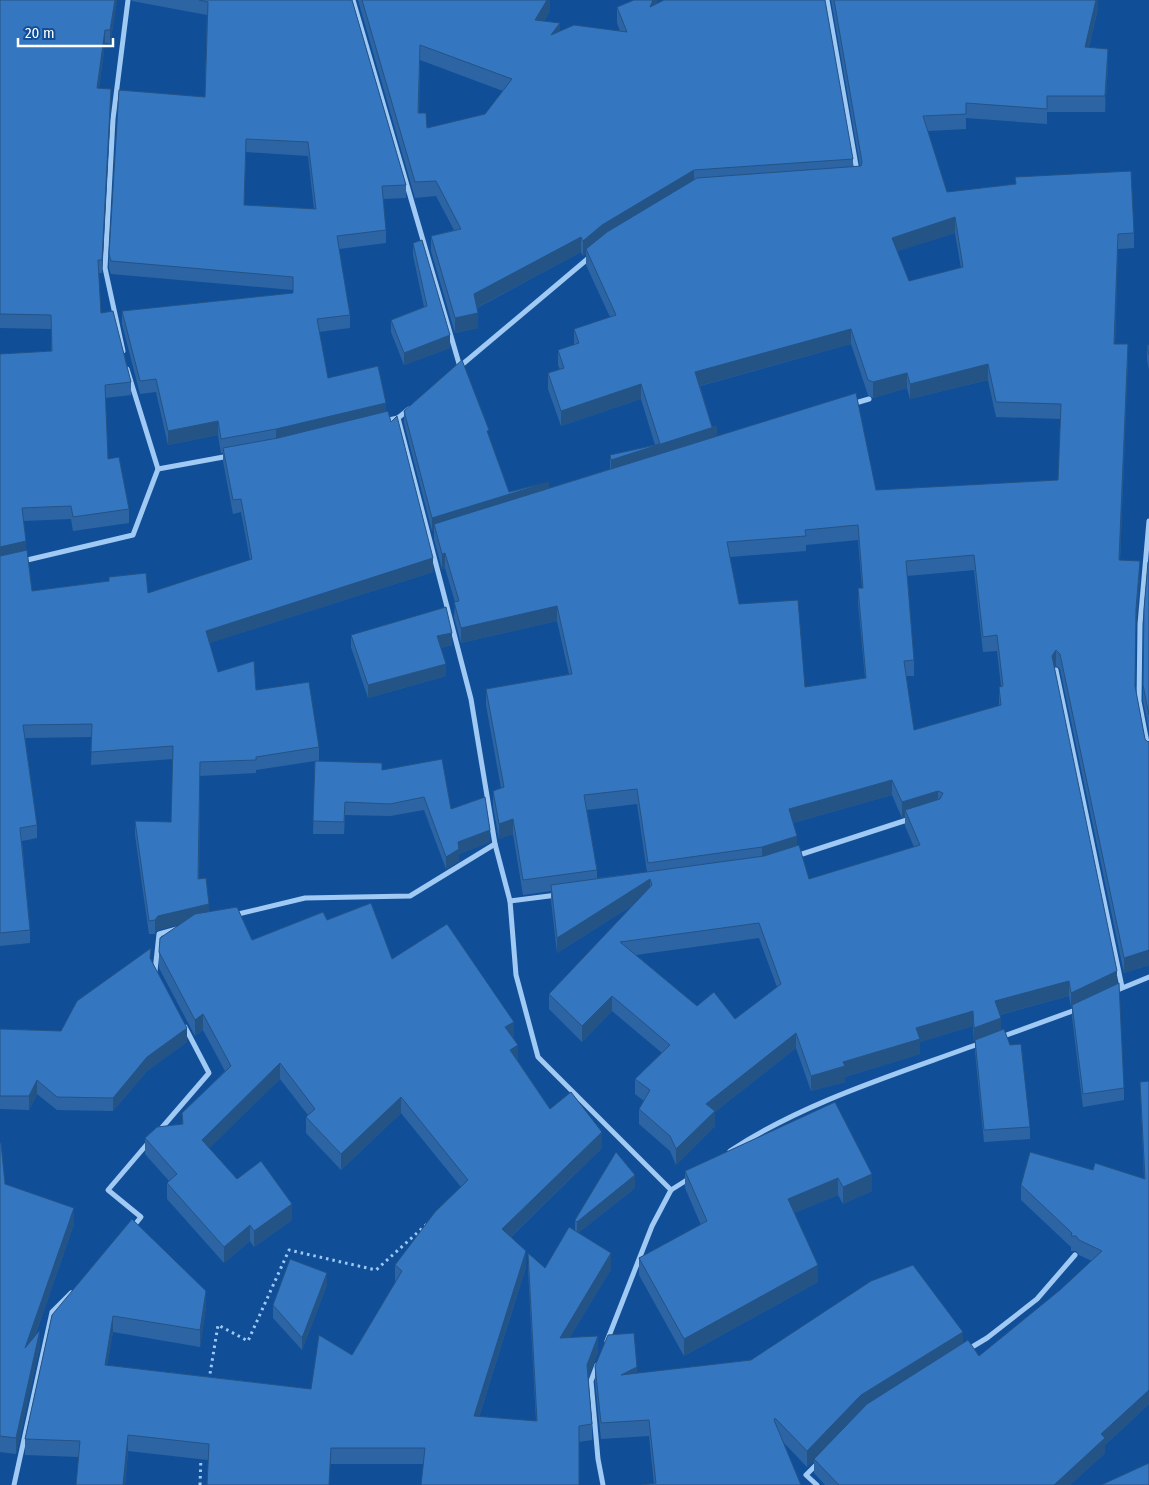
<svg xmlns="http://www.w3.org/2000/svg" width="1149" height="1485" viewBox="0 0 1149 1485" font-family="'Fira Sans Condensed',sans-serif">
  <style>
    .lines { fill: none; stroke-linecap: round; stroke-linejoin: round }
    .path { stroke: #a0c9f4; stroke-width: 3; stroke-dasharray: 2.5 4; stroke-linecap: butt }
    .minor { stroke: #a0c9f4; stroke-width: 5 }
    .wall { fill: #2d65a4; fill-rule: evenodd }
    .shaded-wall { fill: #245386 }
    .building { fill: #3476bf; stroke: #245386; fill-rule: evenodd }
  </style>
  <rect width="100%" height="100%" fill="#104f98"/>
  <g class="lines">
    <g class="path">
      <path d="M209 1380 218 1325 248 1341 289 1250 376 1270 427 1224"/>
      <path d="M200 1485 201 1456"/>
    </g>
    <g class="minor">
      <path d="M353 0 460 367"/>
      <path d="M827 0 857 171"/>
      <path d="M123 351 105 268 113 119 128 0"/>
      <path d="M458 368 591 256"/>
      <path d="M852 404 869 399"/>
      <path d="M398 418 471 699 495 844 510 901 516 975 538 1057 671 1190"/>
      <path d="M384 421 398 418 409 409"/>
      <path d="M158 469 229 456"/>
      <path d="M1149 521 1140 624 1139 701 1149 753"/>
      <path d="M23 561 133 535 158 469 127 369"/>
      <path d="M1056 670 1122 987"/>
      <path d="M796 856 910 819"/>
      <path d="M510 901 557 895"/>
      <path d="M234 915 305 898 410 896 495 844"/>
      <path d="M155 971 159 934 177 929"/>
      <path d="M1115 991 1149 977"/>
      <path d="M1001 1037 1078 1009"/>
      <path d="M159 1131 209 1073 185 1027"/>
      <path d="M730 1151C806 1101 897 1074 981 1043"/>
      <path d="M132 1228 141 1217 108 1190 148 1143"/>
      <path d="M607 1341 652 1226 671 1190 690 1178"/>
      <path d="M967 1350 987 1338 1037 1299 1075 1255"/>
      <path d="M597 1365 591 1381 598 1459 603 1485"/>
      <path d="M14 1485 52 1312 71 1293"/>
      <path d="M817 1485 806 1475 818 1463"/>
    </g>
  </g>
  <g class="wall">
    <path d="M0 0H117L110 44 105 43 99 88 111 102 102 273H98L101 313 131 382V395L105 398 108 459 129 509V523L73 531 71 519 23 521 26 550 32 591 109 581V577L148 593 250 560 241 512 233 514 223 461V453H221L218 435 168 445 156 392 140 394 122 324V311L293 293V290L111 274 109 268V254L205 97 207 15 132 1V0H352L406 185V198L383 199 386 230V243L339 249 350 315V328L319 332 328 378 386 412 391 422 433 572 209 643 218 672 256 690 319 747V761L382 770 451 809 490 842 459 854V861L446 869 424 810 390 816 345 815 344 834H313L315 761 256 770V773L200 776 199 879 209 912 252 940 327 920 392 959 514 1038 513 1039 518 1061 550 1109 602 1148 511 1237 526 1267 479 1417 536 1421 528 1269V1253L545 1268 575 1231V1220L635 1188 578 1233 611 1269 570 1337 598 1352 588 1378 592 1424V1440L424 1464H331L208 1460 128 1451 125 1485H76L79 1457 25 1455V1439L52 1315 206 1307 200 1347 113 1332 107 1365 311 1389 352 1355 396 1282 395 1281V1265L461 1187 401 1113 341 1170 306 1133V1117L308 1115 280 1079 209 1148 237 1179 292 1220 254 1247 250 1241 224 1263 167 1199V1183L169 1181 145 1154V1138L182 1124V1113L225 1071 203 1030 195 1036 159 968V952L180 924 158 930 155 934H149L135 835V821L171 822 173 759 91 765 92 737 25 738 37 825V838L22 841 30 930V943L0 946V354L51 351V329L0 328ZM246 152 308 156 314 209 244 205Z"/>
    <path d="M358 0H550V11L544 21 560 31H620L617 23V7L657 0V3L853 159V167L860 166 831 0H1098V9L1089 47 1108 64 1105 112H1047V124L966 118V129L928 131 947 192 1134 233V248L1118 249 1115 344 1128 359 1120 560 1140 576 1136 624 1135 687 1145 739 1148 742 1149 741V965L1124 973 1060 669 1056 666 1054 668 1117 984 1124 1088V1100L1083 1107 1072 1017V1007L1071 1008 1069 996 1000 1015 1001 1030 1030 1127V1139L984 1142 975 1052V1042L974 1043 973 1026 920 1042V1054L845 1077V1082L811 1091 796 1048 715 1112V1126L676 1165 670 1151 639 1124V1109L644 1101 635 1094V1079L662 1053 612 1011 582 1042 549 1009V994L636 903 557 953 551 900V891L523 895 513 834 499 839 493 806V791L501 788 486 705V689L569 674 557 621 461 643 454 617 455 602 445 568 442 569 434 539V530L432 531 404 423V411L489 437 509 492 549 488 610 469V455L655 445 641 399 561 426 548 389V373L560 370 558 365V350L574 345V329L610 317 586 265V253L583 256 581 252 477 308 478 328 455 333 431 251V236L454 230 436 196 415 198ZM420 60 503 91 485 114 427 128 419 113ZM955 233 961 268 909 281 897 251ZM851 344 868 395 873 398 907 388 910 399 988 380 996 417 1061 419 1058 480 876 490 717 436 712 427 700 386ZM858 540 862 588H858V603L865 678 805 687 739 604 730 557 806 551V545ZM974 570 983 652 997 651 1001 686 999 687V706L914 730 906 676H914V660L907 576ZM892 795 902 818 905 816V826L914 847 809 879 797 845 793 823ZM637 804 647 872 597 878V870L587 810ZM759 938 777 987 735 1019 697 1006 636 955Z"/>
    <path d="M413 243 450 348 404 365 391 332V320L424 307 413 255Z"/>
    <path d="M1147 345H1149V370L1147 360Z"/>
    <path d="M1149 562V730L1143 701 1144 609Z"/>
    <path d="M351 635 452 645 441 648 446 676 368 698 351 647Z"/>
    <path d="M151 959 187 1042 147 1071 113 1111 57 1110 37 1094 29 1110 0 1109V1029L61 1031Z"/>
    <path d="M1149 1081V1404L1105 1445V1453L1070 1485H825L814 1473V1461L807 1467 783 1442 654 1484 649 1436 601 1439 595 1382V1366L637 1373 963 1344 979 1356 1060 1290 1092 1261 1079 1255 1076 1251H1071V1247L1021 1200V1185L1093 1170 1144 1179 1140 1082Z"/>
    <path d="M835 1102 872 1191 843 1204 838 1195 794 1213 818 1282 684 1356 639 1275V1258L701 1225 685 1188V1171Z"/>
    <path d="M0 1143 5 1184 74 1224 35 1336 40 1346 16 1454 0 1452Z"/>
    <path d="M327 1285 302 1350 273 1318V1305Z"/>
  </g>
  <g class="shaded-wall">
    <path d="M115 0H117L110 44V30Z"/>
    <path d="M547 0H550V11L535 35V20Z"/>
    <path d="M653 0H657V5L650 7Z"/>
    <path d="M1096 0H1098V9L1085 62V47Z"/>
    <path d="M560 23V38L551 35Z"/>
    <path d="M105 30V43L97 101V88Z"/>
    <path d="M1108 49V64L1105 112V96Z"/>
    <path d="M111 89V102L102 273V260Z"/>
    <path d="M694 170V185L586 249V253L583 256V241L602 225Z"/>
    <path d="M955 217V233L892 253V238Z"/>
    <path d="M1118 234V249L1114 359V344Z"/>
    <path d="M581 237V252L474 309V294Z"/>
    <path d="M478 313V328L455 333V318Z"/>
    <path d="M851 329V344L695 387V372Z"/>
    <path d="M450 335V348L404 365V353Z"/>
    <path d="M1128 344V359L1119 575V560Z"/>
    <path d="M988 364V380L910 399V384Z"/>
    <path d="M907 373V388L873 398V382Z"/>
    <path d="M641 384V399L561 426V411Z"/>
    <path d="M386 403V416L276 443V429Z"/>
    <path d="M218 421V435L168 445V431Z"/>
    <path d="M717 426V442L611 475V460Z"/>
    <path d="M549 482V494L434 524V530L432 531V518Z"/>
    <path d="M26 541V555L0 561V547Z"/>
    <path d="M445 553V568L442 569V554Z"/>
    <path d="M433 558V572L206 644V631Z"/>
    <path d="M1140 561V576L1136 624V609Z"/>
    <path d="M557 606V621L461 643V628Z"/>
    <path d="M452 633V645L437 649V636Z"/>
    <path d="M1056 650V666L1052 671V656Z"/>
    <path d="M446 664V676L368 698V685Z"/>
    <path d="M892 780V795L789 824V809Z"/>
    <path d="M938 791V806L905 810V816L902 818V802Z"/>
    <path d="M513 819V834L499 839V824Z"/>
    <path d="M490 830V842L459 854V861L446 869V857L458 842Z"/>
    <path d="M797 836V851L762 863V847Z"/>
    <path d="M650 879V894L557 953V938Z"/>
    <path d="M209 904V917L158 930 155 934V920L158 916Z"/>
    <path d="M1149 950V965L1124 973V958Z"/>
    <path d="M1117 971V987L1071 1008V993Z"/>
    <path d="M1069 981V996L995 1016V1001Z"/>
    <path d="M612 996V1011L582 1042V1026Z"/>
    <path d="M973 1011V1026L920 1042V1054L845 1077V1082L811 1091V1076L843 1062 916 1028Z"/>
    <path d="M203 1014V1030L195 1036V1020Z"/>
    <path d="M1001 1018V1033L974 1043V1028Z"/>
    <path d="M514 1022V1038L505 1043V1027Z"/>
    <path d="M187 1028V1042L147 1071 113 1111V1098L147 1057Z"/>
    <path d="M796 1033V1048L715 1112V1126L676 1165V1149L706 1104Z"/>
    <path d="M518 1045V1061L510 1050Z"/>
    <path d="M280 1063V1079L202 1156V1140Z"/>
    <path d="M37 1080V1094L29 1110V1096Z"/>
    <path d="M401 1097V1113L341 1170V1154Z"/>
    <path d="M602 1132V1148L502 1245V1229Z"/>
    <path d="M872 1174V1191L843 1204V1187Z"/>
    <path d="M635 1175V1188L577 1234V1222Z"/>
    <path d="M838 1178V1195L788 1216V1199Z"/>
    <path d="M292 1204V1220L254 1247V1231Z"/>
    <path d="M74 1208V1224L25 1364V1348Z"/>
    <path d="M250 1225V1241L224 1263V1247Z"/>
    <path d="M526 1251V1267L474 1432V1416Z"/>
    <path d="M611 1253V1269L560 1354V1338Z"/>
    <path d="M818 1265V1282L684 1356V1339Z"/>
    <path d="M327 1273V1285L302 1350V1338Z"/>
    <path d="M206 1291V1307L200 1347V1330Z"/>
    <path d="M113 1316V1332L105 1381V1365Z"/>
    <path d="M40 1330V1346L16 1454V1438Z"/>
    <path d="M963 1332V1348L814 1459V1461L807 1467V1451L861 1395Z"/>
    <path d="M598 1336V1352L587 1381V1365Z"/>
    <path d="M637 1367V1383L621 1375Z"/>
    <path d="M1149 1390V1404L1105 1445V1453L1070 1485H1054L1101 1434Z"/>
    <path d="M128 1435V1451L125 1485H123Z"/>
    <path d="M331 1448V1464L329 1485Z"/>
  </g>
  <g class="building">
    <path d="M0 0H115L110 30H105L97 88 111 89 102 260H98L101 313 113 311 131 382 105 385 108 459 119 457 129 509 73 517 71 506 22 508 26 541 0 547V354L52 351 51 315 0 314Z"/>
    <path d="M199 0H352L406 185 382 186 386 230 337 236 350 315 317 319 328 378 378 366 386 403 276 429 221 439 218 421 168 431 156 379 140 381 122 311 293 293V277L111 261 109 254 119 90 205 97 208 2ZM246 139 308 142 316 209 244 205Z"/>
    <path d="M362 0H547L535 20 560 23 551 35 574 25 627 32 617 7 634 0H653L650 7 664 0H825L853 159 694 170 602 225 583 241 581 237 474 294 478 313 455 318 431 236 461 229 436 181 415 182ZM420 45 512 79 485 114 427 128 426 113H418Z"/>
    <path d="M834 0H1096L1085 47 1108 49 1105 96H1047V109L966 103V114L923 116 947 192 1016 184 1015 177 1131 171 1134 233 1118 234 1114 344H1128L1119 560 1140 561 1136 609 1135 686 1145 739 1148 742 1149 741V950L1124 958 1060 654 1056 650 1052 656 1117 971 1071 993 1069 981 995 1001 1001 1018 974 1028 973 1011 916 1028 920 1039 843 1062 845 1066 811 1076 796 1033 706 1104 715 1111 676 1149 670 1136 639 1109 650 1090 635 1079 670 1045 612 996 582 1026 549 994 652 885 650 879 557 938 551 885 764 856 799 845 809 879 920 845 905 810 940 799 943 793 938 791 902 802 892 780 789 809 797 836 762 847 648 863 637 789 584 795 597 870 523 880 513 819 499 824 493 791 504 787 486 689 572 674 557 606 461 628 454 602 459 601 445 553 442 554 434 524 856 393 876 490 1058 480 1061 404 996 402 988 364 910 384 907 373 873 382 868 380 851 329 695 372 712 427 717 426 611 460 610 455 660 444 641 384 561 411 548 373 564 368 558 350 579 343 574 329 616 315 586 249 607 232 697 178 861 166 862 162ZM955 217 963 267 909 281 892 238ZM858 525 863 588H858L866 678 805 687 798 600 739 604 727 542 806 536 805 530ZM974 555 983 637 997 635 1003 686 999 687 1001 705 914 730 904 661 914 660 906 561ZM759 923 781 984 735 1019 714 992 697 1006 620 942Z"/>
    <path d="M422 240 450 335 404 353 391 320 427 306 413 243Z"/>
    <path d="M1147 345H1149V355Z"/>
    <path d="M462 360 489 430 487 431 509 492 549 482 432 518 404 411Z"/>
    <path d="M388 411 391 422 397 416 433 558 206 631 218 672 254 661 256 690 309 682 319 747 256 757V760L200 762 198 879 206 878 209 904 158 916 155 920 149 921 135 821 171 822 173 746 91 752 92 724 23 725 37 825 20 828 30 930 0 933V556L27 550 32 591 109 581V577L146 573 148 593 252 559 241 499 233 500 223 448 278 438Z"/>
    <path d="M1148 562H1149V715L1143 685 1144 609Z"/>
    <path d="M446 607 452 633 437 636 446 664 368 685 351 635Z"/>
    <path d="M442 759 451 809 485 797 490 830 458 842 459 849 446 857 424 797 390 804 345 802 344 822 313 821 315 761 382 763V770Z"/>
    <path d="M371 903 392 959 447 924 514 1022 505 1027 518 1045 510 1050 550 1109 571 1092 602 1132 502 1229 526 1251 474 1416 537 1421 528 1253 545 1268 569 1227 611 1253 560 1338 598 1336 587 1365 592 1424 579 1426V1485H421L425 1448H331L329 1485H207L209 1444 128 1435 123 1485H76L80 1441 25 1439 52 1315 132 1219 206 1291 200 1330 113 1316 105 1365 311 1389 319 1335 352 1355 402 1271 395 1265 435 1212 468 1180 401 1097 341 1154 306 1117 315 1109 280 1063 202 1140 237 1179 261 1161 292 1204 254 1231 250 1225 224 1247 167 1183 177 1174 145 1138 157 1127 183 1124 182 1113 231 1066 203 1014 195 1020 159 952 160 938 195 914 237 907 252 940 323 912 327 920Z"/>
    <path d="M151 948 150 958 187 1028 147 1057 113 1098 57 1097 37 1080 29 1096H0V1029L61 1031 77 1001Z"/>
    <path d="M1119 983 1124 1088 1083 1094 1072 1005Z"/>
    <path d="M1004 1029 1010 1045 1021 1044 1030 1127 984 1130 975 1040Z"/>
    <path d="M1149 1081V1390L1101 1434 1105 1438 1054 1485H839L814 1459 867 1404 968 1340 979 1356 1060 1290 1102 1251 1079 1240 1076 1236H1071L1072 1233 1021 1185 1030 1152 1093 1170 1095 1163 1145 1179 1140 1082Z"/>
    <path d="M835 1102 872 1174 843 1187 838 1178 788 1199 818 1265 684 1339 639 1258 707 1221 685 1171Z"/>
    <path d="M0 1143H1L5 1184 74 1208 25 1348 40 1330 16 1438 0 1436Z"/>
    <path d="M616 1152 635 1175 577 1222 575 1220Z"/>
    <path d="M290 1259 327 1273 302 1338 273 1305Z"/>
    <path d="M913 1265 963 1332 861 1395 807 1451 775 1418 774 1420 801 1485H642L656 1483 649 1420 601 1423 595 1366 608 1335 634 1333 637 1367 621 1375 751 1360 871 1281Z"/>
    <path d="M1149 1463V1485H1101Z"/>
  </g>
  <path d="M18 38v8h95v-8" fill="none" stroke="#ffffff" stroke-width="2.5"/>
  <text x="25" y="38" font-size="15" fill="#ffffff" stroke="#104f98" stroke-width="4" paint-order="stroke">20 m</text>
</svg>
